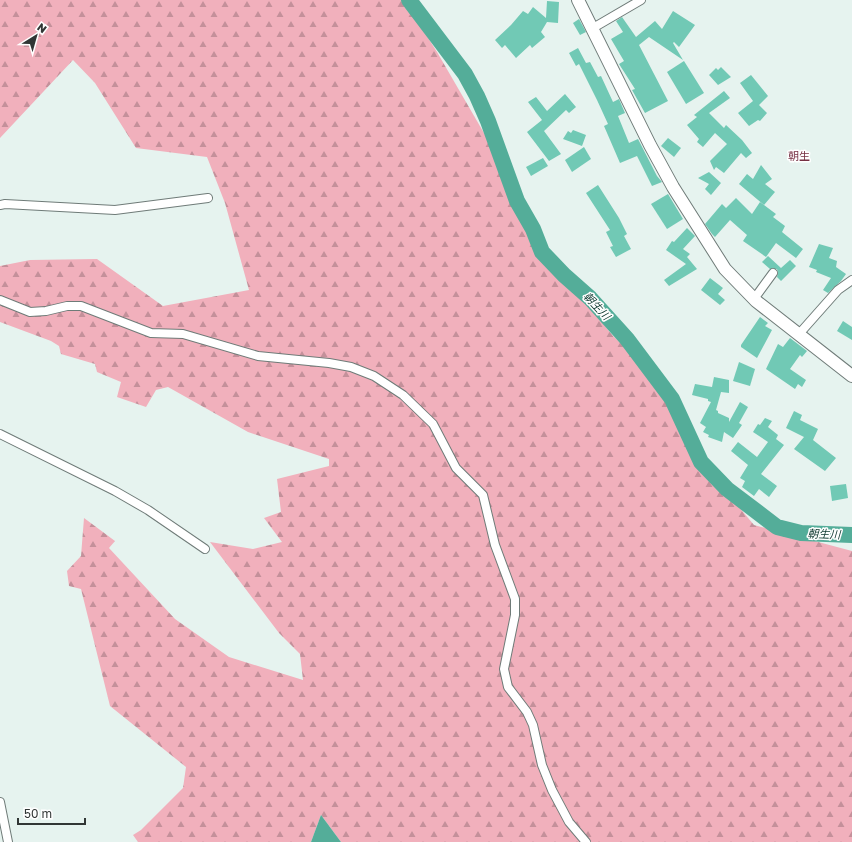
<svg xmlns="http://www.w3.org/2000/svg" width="852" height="842" viewBox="0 0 852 842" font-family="'Golos Text','Noto Sans JP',sans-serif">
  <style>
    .forest { fill: url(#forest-firs) }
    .water { fill: #54ad99 }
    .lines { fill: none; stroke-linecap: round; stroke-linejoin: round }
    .river { stroke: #54ad99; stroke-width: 16 }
    .building { fill: #71c9b5 }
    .street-casing { stroke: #6f7b78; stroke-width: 10 }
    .secondary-casing { stroke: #6f7b78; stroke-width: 14 }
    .street { stroke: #fff; stroke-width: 8 }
    .secondary { stroke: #fff; stroke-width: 12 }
    .labels { text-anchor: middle; stroke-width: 3; stroke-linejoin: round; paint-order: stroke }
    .neighbourhood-label { font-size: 11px; fill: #763043; stroke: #fff }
    .water-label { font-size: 11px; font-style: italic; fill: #0e382f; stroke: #fff }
  </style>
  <defs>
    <pattern id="forest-firs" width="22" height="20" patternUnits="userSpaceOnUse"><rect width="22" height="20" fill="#f1b0bc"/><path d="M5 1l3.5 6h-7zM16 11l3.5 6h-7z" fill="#c4909a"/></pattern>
  </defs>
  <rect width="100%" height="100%" fill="#e6f3ef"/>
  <path class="forest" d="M0 0H404L437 52 506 171 517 201 555 265 613 336 662 381 687 445 754 525 852 551V842H341L321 815 311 842H138L133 835 141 830 183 788 186 767 110 706 81 589 69 586 67 571 81 556 84 518 115 541 109 548 175 619 229 657 303 680 300 654 279 633 210 542 253 549 282 542 264 518 281 512 277 479 329 466V459L248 432 168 387 156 390 146 407 117 397 121 382 97 372 95 364 61 354 59 346 51 341 0 322V266L30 260 97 259 163 306 249 290 225 203 207 157 136 148 95 83 73 60 0 138Z"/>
  <path class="water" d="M321 815 341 842H311Z"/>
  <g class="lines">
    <path class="river" d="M409 0 465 74 477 96 488 121 517 201 533 229 542 252 564 275 590 298 627 339 672 399 701 462 727 489 777 527 801 533 852 535"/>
  </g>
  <g class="building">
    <path d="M547 1 559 2 558 23 547 22 541 32 545 37 532 48 530 45 516 58 505 45 502 48 495 40 511 25 523 11 528 14 533 7 546 18Z"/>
    <path d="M673 11 695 25 679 47 674 42 673 43 683 60 649 37 639 45 668 101 645 113 632 90 635 89 619 64 624 61 611 39 623 32 616 21 622 17 636 37 655 21 662 29Z"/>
    <path d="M579 19 586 32 580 35 573 23Z"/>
    <path d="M578 48 586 63 590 62 598 77 601 76 613 102 619 99 625 113 618 116 629 143 638 139 657 176 662 182 652 186 637 156 620 163 604 126 608 124 597 100 579 64 576 66 569 53Z"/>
    <path d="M684 61 704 93 686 104 667 72Z"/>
    <path d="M721 67 731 77 718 85 709 75 716 68 718 70Z"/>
    <path d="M751 75 768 96 759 105 767 113 760 121 758 120 749 126 738 113 753 101 740 83Z"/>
    <path d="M724 91 730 98 709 113 724 128 726 125 742 140 752 153 746 158 741 153 724 173 716 167 714 170 710 161 727 144 715 133 703 147 697 142 699 139 687 125 697 117 694 115Z"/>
    <path d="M565 94 576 107 569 113 566 110 544 131 561 154 549 161 527 132 542 120 528 102 536 97 547 111Z"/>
    <path d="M573 130 586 135 582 146 563 139 568 131 571 133Z"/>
    <path d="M668 138 681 148 674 157 661 146Z"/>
    <path d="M584 147 591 159 572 172 565 160Z"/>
    <path d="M543 158 548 166 531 176 526 167Z"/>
    <path d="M761 165 772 179 765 184 775 192 764 205 739 184 747 174 753 179Z"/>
    <path d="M709 172 721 183 711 195 705 189 709 184 698 178Z"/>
    <path d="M598 185 619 218 627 234 624 236 631 249 616 257 610 247 613 246 606 232 610 230 586 193Z"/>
    <path d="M668 194 683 219 667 229 651 204Z"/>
    <path d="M736 198 752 214 760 202 776 214 773 217 785 226 782 232 803 249 796 258 776 243 766 257 743 241 747 235 730 220 715 237 712 234 705 224 722 204 726 208Z"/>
    <path d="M687 228 695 236 683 249 690 254 687 257 697 269 669 286 664 280 686 264 666 250 672 241 674 242Z"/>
    <path d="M819 244 833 248 829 258 837 261 836 267 846 274 841 281 828 293 823 290 831 278 816 272 817 270 809 267Z"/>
    <path d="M768 256 781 268 790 260 796 266 781 281 777 277 778 273 777 269H770L762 262Z"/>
    <path d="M710 278 723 288 718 294 725 300 720 305 701 290Z"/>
    <path d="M760 317 768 323 765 326 772 330 757 358 741 347V345Z"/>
    <path d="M843 321 852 327V340L837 331Z"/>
    <path d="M790 338 807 351 802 357 800 355 790 369 806 380 802 387 798 384 795 389 766 369 778 344 783 347Z"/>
    <path d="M739 362 755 369 750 386 733 381Z"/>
    <path d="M714 377 729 380V393L721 392 716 410 718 411V413L729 418V422L740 402 748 407 739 423 742 425 733 438 724 432 722 442 708 437 709 435 703 432 706 427 700 423 711 402 708 401V399L692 395 695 384 712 387Z"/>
    <path d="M794 411 802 415 800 420 818 429 813 440 836 458 825 471 794 449 804 437 786 428Z"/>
    <path d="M765 418 772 421 768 427 778 435 776 439 784 445 761 474 777 486 769 497 759 489 754 496 742 487 745 481 740 478 748 465 731 451 738 442 757 457 768 442 753 432 758 424 760 425Z"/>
    <path d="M846 484 848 498 832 501 830 486Z"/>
  </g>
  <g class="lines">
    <defs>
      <g id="street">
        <path d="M593 28 641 0"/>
        <path d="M0 205 5 204 115 210 208 198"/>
        <path d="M754 299 773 273"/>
        <path d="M0 300 30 312 46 311 67 306H81L151 333 183 334 258 356 329 363 351 367 374 376 403 395 433 424 456 468 483 495 495 545 515 599V615L504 669 508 687 527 712 533 725 542 765 552 790 569 822 586 842"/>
        <path d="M799 334 838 290 852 280"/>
        <path d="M0 434 115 491 148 510 205 549"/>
        <path d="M0 802 8 842"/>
      </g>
      <path id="secondary" d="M578 0 650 145 673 187 725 269 756 301 852 376"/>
    </defs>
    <use href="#street" class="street-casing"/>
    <use href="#secondary" class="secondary-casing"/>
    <use href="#street" class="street"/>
    <use href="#secondary" class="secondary"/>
  </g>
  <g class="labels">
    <g class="neighbourhood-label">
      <text x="799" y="160">朝生</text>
    </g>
    <g class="water-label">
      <text transform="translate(597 306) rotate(47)" y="4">朝生川</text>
      <text transform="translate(824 534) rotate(2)" y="4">朝生川</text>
    </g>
  </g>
  <g transform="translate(36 36) rotate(37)" stroke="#ffffff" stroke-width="3" paint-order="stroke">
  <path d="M0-3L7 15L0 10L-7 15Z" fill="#313635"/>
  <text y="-6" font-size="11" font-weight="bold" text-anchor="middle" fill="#313635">N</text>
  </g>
  <path d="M18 818v6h67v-6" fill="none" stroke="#313635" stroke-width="2"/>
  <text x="24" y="818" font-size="12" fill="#313635" stroke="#ffffff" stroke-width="3" paint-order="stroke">50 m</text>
</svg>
